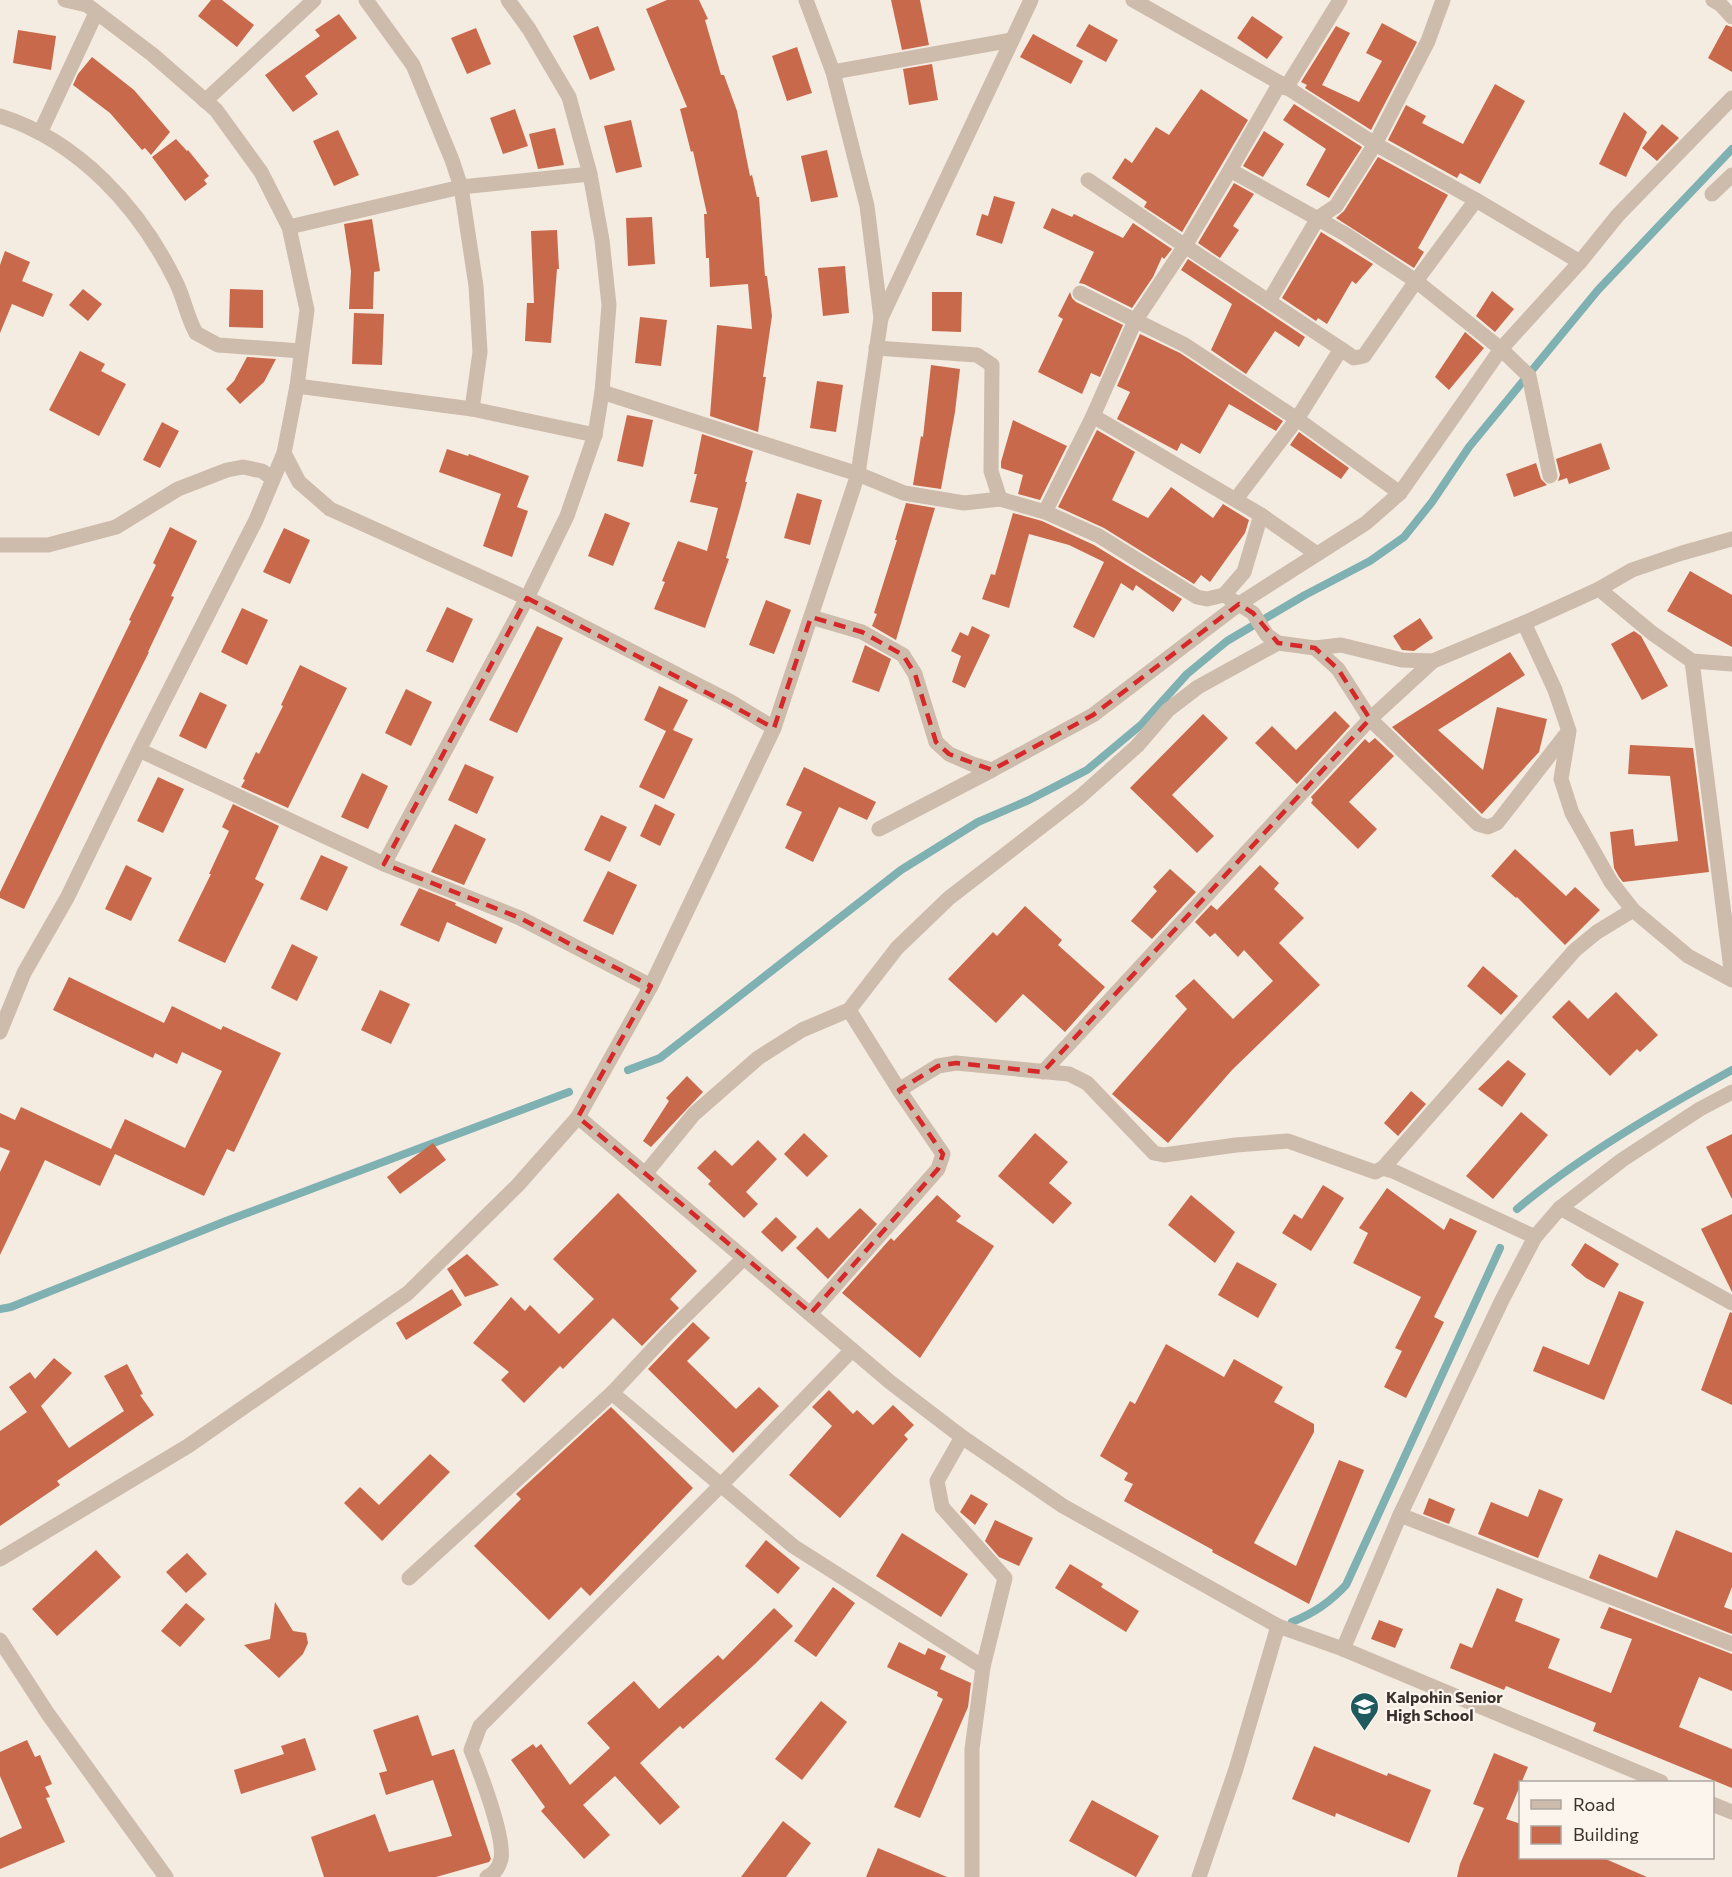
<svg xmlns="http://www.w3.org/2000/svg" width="1732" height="1877" viewBox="0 0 1732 1877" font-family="Commissioner,sans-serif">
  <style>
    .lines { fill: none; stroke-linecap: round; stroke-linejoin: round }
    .stream { stroke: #7fb0b2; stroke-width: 8 }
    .building { fill: #c8694b }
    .minor { stroke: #cdbbac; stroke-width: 15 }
    .marked { fill: none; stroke: #d62828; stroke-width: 4.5; stroke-dasharray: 12 8; stroke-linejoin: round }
    .labels { text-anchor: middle; stroke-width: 4.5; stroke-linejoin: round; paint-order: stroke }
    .poi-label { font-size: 16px; font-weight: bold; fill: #3b302b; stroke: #fbf5ee; text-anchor: start }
  </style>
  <rect width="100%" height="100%" fill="#f4ebe1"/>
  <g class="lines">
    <g class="stream">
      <path d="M628 1070 660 1058 901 870 978 822 1029 800 1087 770 1142 724 1187 674 1227 641 1305 595 1370 561 1404 537 1432 502 1469 447 1598 290 1732 149"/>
      <path d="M1517 1209C1580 1156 1660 1110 1732 1070"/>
      <path d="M0 1309 11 1307 226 1221 569 1092"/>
      <path d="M1292 1622C1314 1613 1329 1603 1346 1585L1500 1248"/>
    </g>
  </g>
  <g class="building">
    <path d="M211 0H222L254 25 237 47 198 16Z"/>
    <path d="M667 0H699L708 19 705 20 721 75H724L737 111 750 176 752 175 757 197H759L765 276H767L772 316 763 377H766L758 432 710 416 717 325 752 329 748 284 710 287 709 258H706L704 214H707L693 151 691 152 680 109 687 107 646 9Z"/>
    <path d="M891 0H920L929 45 902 50Z"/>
    <path d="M339 14 357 38 305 76 318 94 293 112 265 75 320 36 315 30Z"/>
    <path d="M1252 16 1283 37 1267 59 1237 38Z"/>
    <path d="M1382 23 1417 42 1371 130 1305 88 1307 85 1301 82 1336 26 1350 33 1322 85 1359 102 1382 61 1366 53Z"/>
    <path d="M1089 24 1118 40 1106 62 1076 46Z"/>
    <path d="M1726 25 1732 27V72L1708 58Z"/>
    <path d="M598 26 615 70 590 80 573 36Z"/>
    <path d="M476 28 491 64 467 74 451 38Z"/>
    <path d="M18 30 56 36 51 70 13 63Z"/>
    <path d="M1033 34 1083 61 1071 84 1020 57Z"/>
    <path d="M797 47 812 93 787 101 772 56Z"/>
    <path d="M92 57 134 90 170 132 151 155 145 148 142 150 110 113 73 85 78 74Z"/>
    <path d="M932 64 938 100 909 105 903 69Z"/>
    <path d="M1495 84 1525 101 1480 184 1460 173 1457 178 1388 140 1406 105 1426 116 1422 123 1463 144Z"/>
    <path d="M1201 89 1248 120 1182 232 1144 207 1147 202 1112 178 1125 158 1132 163 1156 127 1169 135Z"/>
    <path d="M1294 104 1362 147 1329 198 1306 185 1326 149 1283 120Z"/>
    <path d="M515 109 528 146 503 154 490 118Z"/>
    <path d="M1624 112 1647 132 1626 177 1599 164Z"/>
    <path d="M631 120 642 167 616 173 604 126Z"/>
    <path d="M1662 124 1679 138 1657 161 1642 148Z"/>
    <path d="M555 128 564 165 538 169 529 134Z"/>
    <path d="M338 130 359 175 334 186 313 141Z"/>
    <path d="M1264 131 1284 144 1263 177 1243 166Z"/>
    <path d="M176 139 187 151 188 150 209 176 204 180 207 184 185 201 152 157Z"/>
    <path d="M827 150 838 197 811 202 801 156Z"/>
    <path d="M1378 157 1448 195 1418 248 1424 252 1414 268 1336 218 1344 211Z"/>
    <path d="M1234 183 1254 194 1233 226 1239 230 1220 258 1198 243Z"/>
    <path d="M994 196 1015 202 1002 244 976 235 982 214 988 216Z"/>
    <path d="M1052 208 1072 217 1074 214 1123 238 1133 223 1172 249 1164 259 1162 257 1153 277 1132 308 1084 284 1079 283 1094 252 1043 228Z"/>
    <path d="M652 217 655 264 628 266 626 218Z"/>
    <path d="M372 219 380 271 374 272 373 309H349L351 271 344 224Z"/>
    <path d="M557 230 559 269H557L551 343 525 341 527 303H534L531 231Z"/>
    <path d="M1321 232 1373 264 1356 284 1352 281 1327 324 1318 318 1316 321 1282 298Z"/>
    <path d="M5 251 30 262 22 281 53 294 43 317 12 304 0 333V265Z"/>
    <path d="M1188 259 1305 337 1299 347 1275 331 1246 374 1211 350 1232 304 1181 270Z"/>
    <path d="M845 266 849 313 823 316 818 268Z"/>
    <path d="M83 289 102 304 88 321 69 305Z"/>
    <path d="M230 289 263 290V328L229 327Z"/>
    <path d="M1492 291 1514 309 1495 332 1476 316Z"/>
    <path d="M932 292H962L961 332 932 331Z"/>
    <path d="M1070 292 1072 298 1076 302 1123 325 1100 377 1091 373 1082 394 1038 372 1063 319 1058 316Z"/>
    <path d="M354 313 384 314 382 365 352 364Z"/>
    <path d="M640 317 667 320 661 366 635 363Z"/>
    <path d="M1465 332 1484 348 1449 390 1435 377Z"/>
    <path d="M1140 334 1180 353 1283 421 1276 431 1229 404 1200 454 1181 443 1177 451 1117 419 1130 392 1117 386Z"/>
    <path d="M80 351 105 364 101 371 126 384 99 436 49 410Z"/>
    <path d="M247 357 276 359 264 382 240 404 226 389 234 381Z"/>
    <path d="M931 365 960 369 955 412 941 489 913 485 921 436 923 437Z"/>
    <path d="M817 381 843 385 836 432 810 428Z"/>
    <path d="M627 415 653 420 643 467 617 461Z"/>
    <path d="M1013 420 1067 446 1040 500 1018 494 1023 475 1001 468V462Z"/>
    <path d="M162 422 179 431 160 468 143 460Z"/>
    <path d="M1097 430 1135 452 1112 500 1148 518 1171 487 1213 518 1223 504 1249 520 1245 533 1210 582 1201 575 1194 584 1104 528 1058 507Z"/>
    <path d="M1299 432 1349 468 1341 479 1290 445Z"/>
    <path d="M702 434 753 451 745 482H747L740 509 726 558 729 559 705 628 654 609 665 582 662 581 678 541 707 551 718 508 690 502 697 474H694Z"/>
    <path d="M1601 443 1610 469 1569 484 1567 478 1558 481 1560 475 1556 459Z"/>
    <path d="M447 449 468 456 469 454 529 476 517 507 528 511 512 557 483 546 501 494 439 472Z"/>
    <path d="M1536 463 1541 479 1547 485 1514 497 1506 474Z"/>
    <path d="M797 493 822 500 810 545 784 538Z"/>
    <path d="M906 503 935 508 896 640 872 626 877 614 874 613 897 540H895Z"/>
    <path d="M605 513 630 523 613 566 588 556Z"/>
    <path d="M1013 513 1042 521 1094 545 1182 599 1173 612 1136 585 1133 591 1121 583 1094 638 1073 627 1104 562 1069 545 1029 534 1009 608 982 599 991 574 995 575Z"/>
    <path d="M170 527 197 541 171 596 174 597 148 652H149L105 740 24 909 0 898V892L131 621 129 620 156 565 153 563Z"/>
    <path d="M284 528 310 540 290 584 263 572Z"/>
    <path d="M1690 571 1732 595V647L1667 611Z"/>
    <path d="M766 600 791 610 774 654 749 645Z"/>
    <path d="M447 607 473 619 453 663 426 651Z"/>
    <path d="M242 608 268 620 247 665 221 652Z"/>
    <path d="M1420 618 1433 638 1414 651 1402 650 1393 636Z"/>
    <path d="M537 626 563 638 517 733 489 720Z"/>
    <path d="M972 626 990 635 965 688 952 682 961 656 951 651 960 632 968 636Z"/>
    <path d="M1634 631 1641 636 1668 686 1642 700 1611 644Z"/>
    <path d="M865 645 891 659 879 692 852 682Z"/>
    <path d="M1510 652 1525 675 1438 730 1483 770 1497 707 1547 719 1539 752 1482 814 1392 727Z"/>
    <path d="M300 665 347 688 288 808 241 787 245 780 243 779 256 752 259 754 283 706 281 705Z"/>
    <path d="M659 686 688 700 673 730 693 739 664 799 639 787 666 731 644 720Z"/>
    <path d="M406 689 432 702 411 746 385 733Z"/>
    <path d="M200 692 227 705 206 749 179 736Z"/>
    <path d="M1335 711 1350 726 1297 784 1255 743 1272 726 1296 750Z"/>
    <path d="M1203 714 1228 738 1172 795 1214 836 1197 853 1130 788Z"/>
    <path d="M1375 738 1394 756 1349 802 1377 829 1358 849 1311 803 1313 800 1311 797 1365 739 1369 743Z"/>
    <path d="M1630 745 1693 748 1709 872 1623 882 1619 877 1614 868 1610 832 1633 829 1635 846 1678 841 1670 776 1628 774Z"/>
    <path d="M465 764 494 777 477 814 448 800Z"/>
    <path d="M804 767 876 802 867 820 839 807 813 862 785 848 802 812 786 805Z"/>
    <path d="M362 773 388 786 368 829 341 817Z"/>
    <path d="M158 777 184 789 163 833 137 821Z"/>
    <path d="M233 804 279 826 255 879 264 884 225 963 178 941 211 874H209L229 831 222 827Z"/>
    <path d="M655 804 675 814 660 846 640 836Z"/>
    <path d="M601 815 627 827 610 862 584 850Z"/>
    <path d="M455 824 486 839 464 885 431 872Z"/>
    <path d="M1515 849 1566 896 1575 887 1600 910 1565 945 1517 897 1516 898 1491 876Z"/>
    <path d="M321 855 348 867 327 911 300 899Z"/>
    <path d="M126 865 152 878 131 921 105 909Z"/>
    <path d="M1260 865 1279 883 1274 889 1304 918 1279 943 1320 985 1232 1070 1168 1143 1112 1094 1187 1009 1175 996 1194 979 1233 1019 1273 981 1244 950 1238 957 1215 933 1210 937 1195 922 1211 905 1217 910Z"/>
    <path d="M1170 869 1196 892 1152 939 1131 921 1157 891 1153 887Z"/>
    <path d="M608 871 637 885 613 935 583 921Z"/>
    <path d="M419 888 456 903 455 905 503 928 496 944 447 922 439 942 400 925Z"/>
    <path d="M1025 906 1062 940 1058 945 1105 987 1065 1032 1023 994 996 1023 948 979 993 932 997 936Z"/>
    <path d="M292 944 318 957 297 1001 271 988Z"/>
    <path d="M1483 966 1518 996 1501 1015 1467 986Z"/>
    <path d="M69 977 164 1023 172 1006 221 1030 223 1026 281 1053 234 1152 227 1149 204 1196 115 1154 100 1186 45 1160 0 1255V1172L10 1151 0 1147V1113L15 1120 21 1107 111 1149 125 1119 185 1148 222 1071 182 1052 177 1064 155 1053 153 1058 53 1010Z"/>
    <path d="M380 990 410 1004 391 1044 361 1030Z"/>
    <path d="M1616 992 1658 1035 1640 1052 1637 1049 1610 1076 1552 1017 1569 1000 1588 1019Z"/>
    <path d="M1508 1060 1526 1074 1502 1107 1478 1089Z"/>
    <path d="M687 1076 703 1092 651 1147 643 1141 669 1101 666 1098Z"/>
    <path d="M1411 1091 1426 1104 1398 1136 1384 1123Z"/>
    <path d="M1521 1112 1548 1135 1493 1199 1466 1176Z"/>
    <path d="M804 1133 828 1156 807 1177 784 1154Z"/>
    <path d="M1035 1133 1068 1162 1049 1183 1072 1203 1053 1224 998 1176Z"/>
    <path d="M1732 1134V1199L1706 1147Z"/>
    <path d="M758 1140 777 1159 746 1192 758 1204 744 1218 708 1184 711 1181 697 1168 715 1150 732 1166Z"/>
    <path d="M433 1143 446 1160 400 1194 387 1177Z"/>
    <path d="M1323 1185 1344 1198 1311 1251 1282 1233 1294 1214 1302 1219Z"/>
    <path d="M1387 1188 1444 1230 1450 1218 1477 1231 1434 1317 1444 1322 1406 1398 1384 1387 1402 1351 1395 1348 1421 1297 1353 1263 1368 1233 1359 1228Z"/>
    <path d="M618 1193 697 1271 670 1299 679 1308 642 1346 613 1318 563 1369 560 1366 524 1403 501 1380 509 1372 473 1343 511 1297 525 1311 530 1305 559 1334 594 1299 553 1259Z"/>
    <path d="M937 1195 961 1216 956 1221 994 1246 920 1358 842 1293 891 1238 894 1241Z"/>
    <path d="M1191 1195 1235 1232 1215 1263 1168 1225Z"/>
    <path d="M860 1208 877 1224 828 1279 796 1248 817 1227 829 1239Z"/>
    <path d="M1732 1214V1292L1701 1229Z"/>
    <path d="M776 1217 797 1237 782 1252 761 1232Z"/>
    <path d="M1585 1243 1619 1264 1604 1288 1586 1278 1571 1265Z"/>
    <path d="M467 1254 499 1285 465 1297 447 1269Z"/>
    <path d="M1237 1262 1277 1284 1258 1318 1218 1295Z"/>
    <path d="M452 1289 462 1305 406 1340 396 1323Z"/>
    <path d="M1619 1291 1644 1302 1604 1400 1533 1371 1543 1346 1589 1365Z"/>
    <path d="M1730 1312 1732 1313V1405L1701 1390Z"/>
    <path d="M693 1322 710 1338 687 1361 736 1409 759 1387 779 1406 733 1453 648 1369Z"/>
    <path d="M1166 1344 1224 1377 1234 1359 1283 1387 1274 1402 1314 1424V1432L1254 1543 1296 1566 1339 1460 1364 1470 1309 1604 1212 1552 1213 1550 1124 1501 1133 1484 1124 1480 1128 1473 1100 1456 1130 1401 1135 1404Z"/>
    <path d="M54 1358 72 1373 41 1406 69 1448 124 1411 104 1376 127 1364 143 1394 140 1395 154 1415 57 1481 60 1485 0 1526V1431L27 1412 9 1387 30 1372 35 1379Z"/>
    <path d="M829 1390 853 1414 857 1410 873 1425 893 1405 914 1425 904 1435 908 1439 840 1518 789 1475 832 1426 812 1407Z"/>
    <path d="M611 1407 693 1488 590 1596 581 1587 549 1620 474 1546 521 1499 516 1494Z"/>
    <path d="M430 1454 450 1472 382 1541 344 1503 360 1487 379 1505Z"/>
    <path d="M1539 1489 1563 1499 1538 1558 1478 1534 1491 1502 1528 1517Z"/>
    <path d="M971 1494 988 1504 975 1525 960 1512Z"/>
    <path d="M1429 1498 1455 1509 1449 1524 1423 1514Z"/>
    <path d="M995 1520 1033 1538 1019 1566 999 1557 985 1541Z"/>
    <path d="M1676 1530 1732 1553V1587L1724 1607 1732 1610V1634L1589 1578 1599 1554 1657 1578Z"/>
    <path d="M902 1533 968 1574 941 1617 876 1576Z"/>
    <path d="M766 1540 800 1568 778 1594 745 1566Z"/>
    <path d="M96 1550 121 1577 57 1636 32 1609Z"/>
    <path d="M187 1553 207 1574 186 1593 166 1572Z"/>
    <path d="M1070 1564 1103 1584 1101 1587 1139 1611 1126 1632 1055 1588Z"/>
    <path d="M833 1587 855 1603 816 1657 794 1641Z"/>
    <path d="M1497 1588 1523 1599 1515 1621 1560 1639 1548 1668 1611 1693 1632 1639 1600 1628 1609 1607 1732 1654V1691L1699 1677 1679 1727 1732 1749V1788L1593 1731 1596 1723 1506 1686 1504 1690 1450 1668 1460 1643 1472 1648Z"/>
    <path d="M275 1602 293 1631 306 1633 308 1643 303 1654 279 1678 244 1645 270 1639Z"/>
    <path d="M186 1603 205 1619 180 1647 161 1631Z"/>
    <path d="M774 1608 793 1626 755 1664 683 1729 680 1726 640 1763 680 1807 660 1825 615 1776 583 1805 610 1835 584 1859 541 1811 545 1807 511 1760 533 1744 536 1748 541 1744 570 1785 610 1748 587 1723 634 1681 659 1709 718 1655 723 1660Z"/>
    <path d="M1379 1620 1403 1629 1395 1648 1371 1639Z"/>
    <path d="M899 1642 925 1655 928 1648 946 1656 940 1669 971 1683 968 1707 920 1818 894 1807 943 1699 937 1696 938 1692 887 1667Z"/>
    <path d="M821 1701 847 1722 802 1780 775 1759Z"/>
    <path d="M418 1715 432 1756 454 1749 491 1859 489 1862 436 1877H324L311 1837 375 1814 389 1852 452 1836 433 1780 386 1795 379 1773 387 1771 373 1730Z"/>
    <path d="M305 1738 316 1770 241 1794 234 1770 284 1754 281 1746Z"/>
    <path d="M27 1740 35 1757 40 1755 52 1784 45 1787 50 1797 46 1798 65 1842 0 1869V1838L22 1828 0 1776V1752Z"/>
    <path d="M1314 1746 1387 1776 1388 1773 1431 1790 1409 1843 1336 1813 1335 1817 1292 1799Z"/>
    <path d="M1494 1753 1528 1767 1506 1819 1521 1824V1857H1601L1647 1877H1457L1460 1864 1484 1808 1473 1804Z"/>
    <path d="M1092 1800 1159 1836 1136 1877 1069 1841Z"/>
    <path d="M783 1821 811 1843 786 1877H741Z"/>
    <path d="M878 1848 947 1877H866Z"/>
  </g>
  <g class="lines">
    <g class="minor">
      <path d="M366 0 413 65 452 160 461 187 476 286 480 352 472 409"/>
      <path d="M1133 0 1280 83"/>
      <path d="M1713 0 1720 4 1732 17"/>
      <path d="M833 72 1012 40"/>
      <path d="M1286 88 1340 0"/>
      <path d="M205 101 314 0"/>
      <path d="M0 116C79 141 140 208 176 282 184 298 187 317 196 333L218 345 301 351"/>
      <path d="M40 133 96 13"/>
      <path d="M1230 170 1280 83 1375 144 1476 200"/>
      <path d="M1712 194 1732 175"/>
      <path d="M289 227 461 187 590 174"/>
      <path d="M1080 293 1185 345 1297 419 1400 493"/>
      <path d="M1269 301 1318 218 1336 206 1375 144 1428 41 1443 0"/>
      <path d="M881 318 1031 0"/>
      <path d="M876 348 977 355 992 365 991 471 1000 499"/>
      <path d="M1341 349 1185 246 1230 170 1345 234 1416 281 1501 349 1529 376 1550 476"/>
      <path d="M297 386 472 409 595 435"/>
      <path d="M602 392 858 474 904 493 964 503 1000 499 1045 512 1099 536 1197 597 1207 599 1224 595 1253 613 1267 635 1278 643 1315 648 1341 645 1402 660 1433 661 1524 623 1599 589 1632 570 1682 553 1732 539"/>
      <path d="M1093 416 1261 515 1244 572 1224 595"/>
      <path d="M1236 499 1297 419 1341 349 1354 358 1364 356 1416 281 1476 200 1580 262"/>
      <path d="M1045 512 1093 416 1135 321 1185 246 1088 180"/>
      <path d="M1261 515 1317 554"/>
      <path d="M0 545H48L116 527 178 489 227 470 243 467 262 471 273 479"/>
      <path d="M1599 589 1652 633 1692 661 1732 664"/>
      <path d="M811 617 862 632 903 655 915 674 936 742 949 754 972 764 992 770 1093 715 1239 604 1366 523 1400 493 1501 349 1580 262 1618 215 1732 98"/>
      <path d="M1524 623 1555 690 1569 731 1561 779 1572 813 1611 882 1633 910 1688 956 1732 980"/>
      <path d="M1315 648 1338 669 1370 719 1478 824 1488 827 1497 823 1567 733"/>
      <path d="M1692 661 1732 977"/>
      <path d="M774 728 858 474 881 318 867 206 833 72 806 0"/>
      <path d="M139 750 384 864 520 918 651 986"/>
      <path d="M879 829 992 770"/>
      <path d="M384 864 527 598 567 516 595 435 602 392 609 305 602 240 590 174 569 97 529 29 508 0"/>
      <path d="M849 1010 899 1090 938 1066 956 1063 1069 1074 1087 1083 1154 1153 1164 1155 1236 1145 1288 1141 1375 1172 1383 1168 1393 1171 1535 1237"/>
      <path d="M0 1032 24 973 67 898 139 750 256 520 284 453"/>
      <path d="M1043 1072 1370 719 1433 661"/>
      <path d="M578 1117 890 1382 962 1437 1063 1506 1278 1626 1343 1649 1661 1782"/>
      <path d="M1383 1168 1575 950 1597 932 1633 910"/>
      <path d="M645 1174 694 1114 758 1058 802 1030 849 1010 897 948 949 898 1081 796 1137 746 1168 710 1198 687 1278 643"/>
      <path d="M1560 1208 1732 1303"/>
      <path d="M811 1313 938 1169 943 1154 899 1090"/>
      <path d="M612 1393 793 1546 983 1667"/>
      <path d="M962 1437 937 1481 942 1507 1005 1578 983 1667 972 1749V1877"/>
      <path d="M1400 1515 1732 1644"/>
      <path d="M0 1559 188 1446 408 1293 517 1186 578 1117 651 986 774 728 731 702 527 598 330 509 299 482 284 453 297 386 307 310 289 227 261 172 216 110 153 55 87 5 65 0"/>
      <path d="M409 1578 612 1393 668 1333 744 1258"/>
      <path d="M0 1640 48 1714 166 1877"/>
      <path d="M1343 1649 1400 1515 1502 1300 1535 1237 1560 1208 1622 1160 1700 1109 1732 1092"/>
      <path d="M1712 1804 1732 1812"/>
      <path d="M487 1877C494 1874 499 1867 501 1859 505 1837 480 1772 471 1750L480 1726 722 1484 852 1350"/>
      <path d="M1199 1877 1236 1769 1278 1626"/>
    </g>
  </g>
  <path class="marked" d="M527 598 774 728 811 617 862 632 903 655 915 674 936 742 949 754 992 770 1093 715 1239 604 1253 613 1278 643 1315 648 1338 669 1370 719 1043 1072 956 1063 938 1066 899 1090 943 1154 938 1169 811 1313 578 1117 651 986 520 918 384 864Z"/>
  <defs>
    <symbol id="school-pin" viewBox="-11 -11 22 30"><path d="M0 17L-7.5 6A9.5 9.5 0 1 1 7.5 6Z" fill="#1f5a5e" stroke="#fbf5ee"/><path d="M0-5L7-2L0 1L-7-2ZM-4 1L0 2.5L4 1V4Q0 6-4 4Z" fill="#fff"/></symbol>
  </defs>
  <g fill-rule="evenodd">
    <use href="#school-pin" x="1348" y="1690" width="33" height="45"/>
  </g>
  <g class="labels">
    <g class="poi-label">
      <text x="1386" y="1703">Kalpohin Senior<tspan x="1386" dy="18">High School</tspan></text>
    </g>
  </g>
  <rect x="1519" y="1781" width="195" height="78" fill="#fbf5ee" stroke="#aea6a0" stroke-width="1.5"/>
  <rect x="1531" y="1800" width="30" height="9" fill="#cdbbac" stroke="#aea6a0" stroke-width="1.5"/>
  <text x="1573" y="1811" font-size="18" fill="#3b302b">Road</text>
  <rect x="1531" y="1826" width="30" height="18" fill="#c8694b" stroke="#aea6a0" stroke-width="1.5"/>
  <text x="1573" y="1841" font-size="18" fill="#3b302b">Building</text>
</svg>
